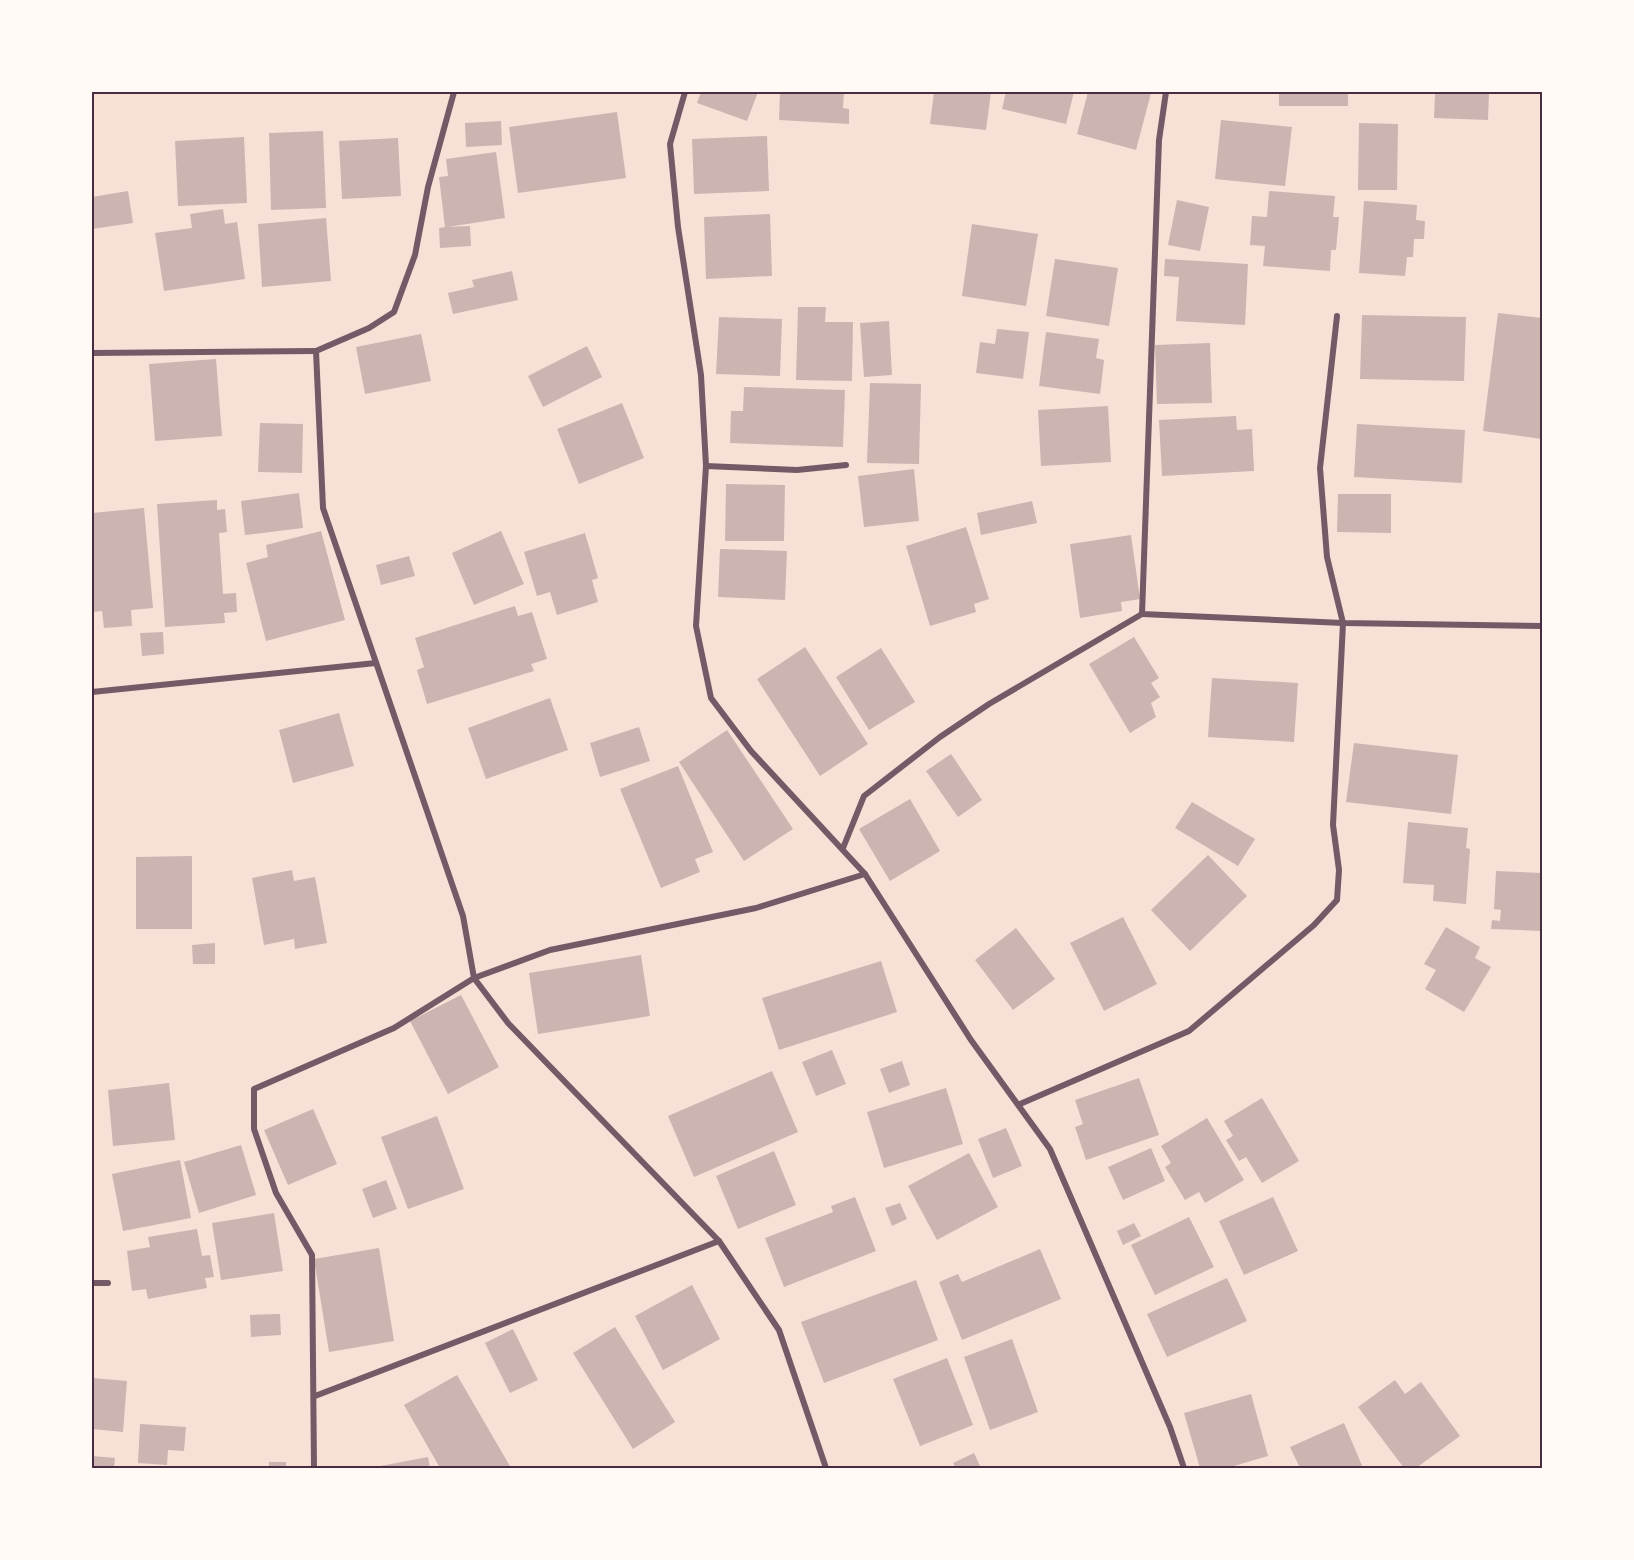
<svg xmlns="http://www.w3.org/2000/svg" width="1634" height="1560" viewBox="0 0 1634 1560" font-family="Lato,sans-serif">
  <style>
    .building { fill: #ccb4b1 }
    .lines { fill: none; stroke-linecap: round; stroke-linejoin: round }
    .minor { stroke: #755966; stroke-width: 6 }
    .neatline { fill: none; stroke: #4a2c40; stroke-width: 2 }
  </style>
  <rect width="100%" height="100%" fill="#f7e1d7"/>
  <g class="building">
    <path d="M701 92H758L747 121 697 103Z"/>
    <path d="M780 92H844L843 108 849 109V124L779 120Z"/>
    <path d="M934 92H991L986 130 930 124Z"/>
    <path d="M1006 92H1074L1066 124 1002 109Z"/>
    <path d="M1088 92 1151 93 1136 150 1077 134Z"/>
    <rect x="1279" y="92" width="69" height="14"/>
    <path d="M1429 92H1489L1488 120 1434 118 1435 94H1429Z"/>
    <path d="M617 112 626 178 518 193 509 127Z"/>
    <path d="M1221 120 1292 127 1285 186 1215 179Z"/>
    <path d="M501 121 502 145 466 147 465 123Z"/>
    <path d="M1359 123 1398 124 1397 190H1358Z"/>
    <path d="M323 131 326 208 271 210 269 133Z"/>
    <path d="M767 136 769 191 694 194 692 139Z"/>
    <path d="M244 137 247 203 178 206 175 141Z"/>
    <path d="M398 138 401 196 342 199 339 141Z"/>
    <path d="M496 152 505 218 448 227 470 226 471 246 440 248 439 228 445 227 439 177 448 176 446 159Z"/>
    <path d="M128 191 133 223 92 229V197Z"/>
    <path d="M1269 191 1335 196 1333 217H1339L1336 250H1331L1330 271 1263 266 1265 246 1250 245 1252 216 1267 217Z"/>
    <path d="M1177 200 1209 207 1200 251 1168 245Z"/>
    <path d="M1364 201 1417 205 1416 220 1425 221 1424 239H1414L1413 257H1407L1405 276 1359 273Z"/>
    <path d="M223 209 225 224 237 222 245 279 164 291 155 233 192 228 190 214Z"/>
    <path d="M770 214 772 276 706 279 704 217Z"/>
    <path d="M326 218 331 281 262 287 258 224Z"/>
    <path d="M972 224 1038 234 1026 306 962 296Z"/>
    <path d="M1055 259 1118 268 1109 326 1046 316Z"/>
    <path d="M1165 259 1248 264 1245 325 1176 321 1179 277 1164 276Z"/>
    <path d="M512 271 518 300 453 314 448 293 474 287 472 280Z"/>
    <path d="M798 307H826L825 322H853L852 381 796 380Z"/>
    <path d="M1498 313 1542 318V439L1483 431Z"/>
    <path d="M1362 315 1466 317 1464 381 1360 379Z"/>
    <path d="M719 317 782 319 780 376 716 374Z"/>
    <path d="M889 321 892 375 864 377 860 323Z"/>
    <path d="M997 329 1029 332 1023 379 976 373 980 342 995 344Z"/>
    <path d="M1046 332 1099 339 1096 358 1104 360 1100 394 1039 386Z"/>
    <path d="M421 334 431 381 365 394 356 347Z"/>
    <path d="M1210 343 1212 403 1157 404 1155 345Z"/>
    <path d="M587 346 602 377 543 407 528 376Z"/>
    <path d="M216 359 222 436 155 441 149 364Z"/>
    <path d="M870 383 921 384 919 464 867 463Z"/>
    <path d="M744 387 845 390 843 447 730 443 731 411H743Z"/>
    <path d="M622 403 644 458 579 484 557 429Z"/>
    <path d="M1108 406 1111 462 1041 466 1038 410Z"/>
    <path d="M1236 416 1237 430 1252 429 1254 471 1162 476 1159 420Z"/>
    <path d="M260 423 303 424 302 473 258 472Z"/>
    <path d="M1357 424 1465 430 1462 483 1354 477Z"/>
    <path d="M914 469 919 521 864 527 858 476Z"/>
    <path d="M726 484 785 485 784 541H725Z"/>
    <path d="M299 493 303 528 245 535 241 501Z"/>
    <path d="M1338 494H1391V533L1337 532Z"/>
    <path d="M217 500V510L225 509 227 532 219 533 223 594 236 593 237 612 224 613 225 623 165 627 157 504Z"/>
    <path d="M1032 501 1037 523 981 535 977 513Z"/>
    <path d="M144 508 153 608 131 610 132 626 104 628 102 611 92 612V513Z"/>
    <path d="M966 527 989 599 974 604 976 612 930 626 906 546Z"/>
    <path d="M321 531 345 620 266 641 246 563 268 557 266 545Z"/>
    <path d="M501 531 524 584 474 605 452 553Z"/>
    <path d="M585 533 598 578 592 580 598 602 557 615 550 592 537 596 524 552Z"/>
    <path d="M1131 535 1140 599 1121 602 1122 611 1080 618 1070 544Z"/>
    <path d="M720 549 787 551 785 600 718 597Z"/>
    <path d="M409 556 415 576 381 585 376 565Z"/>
    <path d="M515 606 518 616 532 612 547 659 531 664 534 671 427 704 417 670 424 667 415 638Z"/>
    <path d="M163 632 164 654 142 656 140 633Z"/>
    <path d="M1134 637 1159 678 1151 683 1160 697 1151 703 1156 717 1130 733 1089 664Z"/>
    <path d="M805 647 868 744 820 776 757 679Z"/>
    <path d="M881 648 915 702 869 730 836 677Z"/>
    <path d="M1212 678 1298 683 1294 742 1208 737Z"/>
    <path d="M550 698 568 750 486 779 468 728Z"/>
    <path d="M339 713 354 766 293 783 279 730Z"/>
    <path d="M639 727 650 761 600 777 590 743Z"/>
    <path d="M727 730 793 829 744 861 679 762Z"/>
    <path d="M1354 743 1458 755 1451 814 1346 802Z"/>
    <path d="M951 754 982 800 958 817 926 771Z"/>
    <path d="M678 766 713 852 695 859 700 872 661 888 620 789Z"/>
    <path d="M910 799 940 851 890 881 859 829Z"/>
    <path d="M1192 802 1255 839 1238 866 1175 828Z"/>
    <path d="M1408 822 1468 828 1466 848 1470 849 1466 904 1433 901 1434 885 1403 883Z"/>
    <path d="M1208 855 1247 896 1190 951 1151 910Z"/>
    <path d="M192 856V929H136V857Z"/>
    <path d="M292 870 294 881 315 877 327 943 295 949 294 939 264 945 252 878Z"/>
    <path d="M1496 871 1542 873V931L1491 929 1492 920 1500 921 1501 910 1494 909Z"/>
    <path d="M1123 917 1157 984 1104 1011 1070 943Z"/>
    <path d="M1446 927 1480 947 1475 958 1491 967 1464 1012 1425 989 1436 970 1424 964Z"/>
    <path d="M1016 928 1055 979 1013 1010 975 960Z"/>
    <path d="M215 943V964H193L192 945Z"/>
    <path d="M641 955 650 1016 538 1034 529 973Z"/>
    <path d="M881 961 897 1012 779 1050 762 998Z"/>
    <path d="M461 995 499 1067 448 1094 410 1021Z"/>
    <path d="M832 1050 846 1084 816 1096 802 1062Z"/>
    <path d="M902 1061 910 1085 889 1093 880 1069Z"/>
    <path d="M772 1071 798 1132 694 1177 668 1116Z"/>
    <path d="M1139 1078 1159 1135 1086 1160 1075 1127 1083 1124 1075 1100Z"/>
    <path d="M169 1083 175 1140 113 1146 108 1090Z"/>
    <path d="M946 1088 963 1144 884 1168 867 1112Z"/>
    <path d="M1262 1098 1299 1161 1262 1183 1246 1157 1239 1161 1226 1140 1233 1136 1224 1121Z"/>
    <path d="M313 1109 337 1164 288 1185 264 1130Z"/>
    <path d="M437 1116 464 1189 408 1209 381 1137Z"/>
    <path d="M1207 1118 1244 1180 1205 1203 1199 1192 1185 1200 1165 1167 1171 1163 1161 1146Z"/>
    <path d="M1006 1128 1022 1166 993 1178 978 1139Z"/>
    <path d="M241 1145 256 1195 199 1213 184 1162Z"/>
    <path d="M1151 1148 1165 1181 1123 1200 1108 1167Z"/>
    <path d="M774 1151 796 1205 738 1229 716 1176Z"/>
    <path d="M969 1153 998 1207 937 1240 908 1186Z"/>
    <path d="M180 1160 191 1218 123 1231 112 1174Z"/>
    <path d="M386 1180 397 1209 373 1218 362 1189Z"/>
    <path d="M855 1197 876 1251 784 1287 765 1238 833 1212 831 1206Z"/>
    <path d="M1273 1197 1298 1251 1244 1275 1219 1221Z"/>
    <path d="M900 1203 907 1219 892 1226 885 1208Z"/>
    <path d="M274 1213 283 1271 221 1280 212 1223Z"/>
    <path d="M1189 1217 1214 1267 1155 1295 1131 1245Z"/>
    <path d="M1134 1223 1141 1236 1123 1245 1117 1231Z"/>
    <path d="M197 1229 202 1256 210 1255 214 1277 205 1278 207 1288 148 1299 146 1289 132 1291 127 1251 150 1247 148 1237Z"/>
    <path d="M379 1248 394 1341 329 1352 314 1259Z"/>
    <path d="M1040 1249 1061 1299 962 1340 939 1282 958 1274 962 1282Z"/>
    <path d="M1227 1278 1247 1321 1167 1357 1147 1314Z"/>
    <path d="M916 1280 938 1340 824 1383 801 1322Z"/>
    <path d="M692 1285 720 1339 663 1370 635 1316Z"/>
    <path d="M280 1314 281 1335 251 1337 250 1315Z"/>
    <path d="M615 1327 675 1422 633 1449 573 1353Z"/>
    <path d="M513 1329 538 1380 510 1393 485 1343Z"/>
    <path d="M1012 1339 1038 1412 990 1430 964 1357Z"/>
    <path d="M947 1358 973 1425 920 1446 893 1379Z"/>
    <path d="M457 1375 511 1468H440L404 1405Z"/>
    <path d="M92 1378 127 1381 123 1432 92 1429Z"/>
    <path d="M1395 1380 1405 1394 1421 1382 1460 1436 1416 1468H1404L1358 1407Z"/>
    <path d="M1251 1394 1268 1456 1227 1468H1200L1184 1413Z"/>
    <path d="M1344 1423 1363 1468H1300L1290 1447Z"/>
    <path d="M140 1424 186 1427 184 1451 168 1450 167 1465 138 1463Z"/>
    <path d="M974 1453 981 1468H956L953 1463Z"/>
    <path d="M92 1456 115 1458 114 1468H92Z"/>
    <path d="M428 1457 430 1468H376L375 1467Z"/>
    <rect x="269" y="1462" width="17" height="6"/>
  </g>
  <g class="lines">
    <g class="minor">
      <path d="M685 92 670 144 678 227 701 375 706 466 696 626 711 698 751 751 865 874 756 908 550 950 474 978 508 1023 719 1241 779 1330 826 1468"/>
      <path d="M1166 92 1159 140 1142 614 1343 623 1542 626"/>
      <path d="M92 353 316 351"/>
      <path d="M706 466 797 470 846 465"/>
      <path d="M92 692 376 663"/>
      <path d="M843 848 864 796 940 737 989 704 1142 614"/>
      <path d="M865 874 971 1040 1050 1149 1170 1427 1184 1468"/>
      <path d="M1020 1104 1189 1031 1314 925 1337 900 1339 870 1333 825 1343 623 1327 557 1320 468 1337 316"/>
      <path d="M92 1283H108"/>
      <path d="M315 1396 719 1241"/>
      <path d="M314 1468 312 1255 276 1193 254 1129V1089L394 1028 474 978 463 916 323 508 316 351 369 328 394 312 415 255 428 187 454 92"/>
    </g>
  </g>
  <rect width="1634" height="1560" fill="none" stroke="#fffaf5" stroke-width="186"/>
  <rect x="93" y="93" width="1448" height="1374" class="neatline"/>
</svg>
